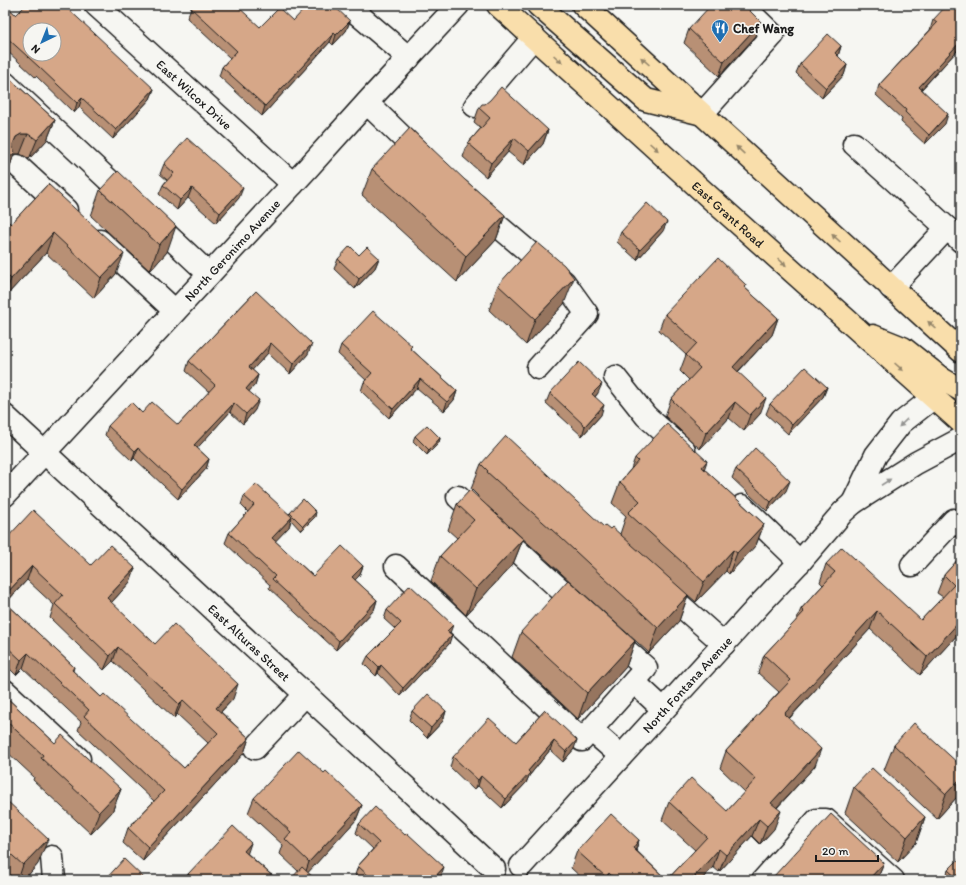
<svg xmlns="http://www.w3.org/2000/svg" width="966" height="885" viewBox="0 0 966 885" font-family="Itim,sans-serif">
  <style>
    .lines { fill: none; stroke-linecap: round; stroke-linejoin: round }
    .minor-casing { stroke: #1c1c1c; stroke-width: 25 }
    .major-casing { stroke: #1c1c1c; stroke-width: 25 }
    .minor { stroke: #f6f6f2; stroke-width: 22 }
    .major { stroke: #f9deab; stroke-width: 22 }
    .wall { fill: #b89075; stroke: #1c1c1c; fill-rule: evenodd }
    .shaded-wall { fill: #96755f; stroke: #1c1c1c }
    .building { fill: #d6a788; stroke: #1c1c1c; fill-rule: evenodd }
    .oneway { fill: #96876b }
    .oneway2 { fill: #949492 }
    .labels { text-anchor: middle; stroke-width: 3.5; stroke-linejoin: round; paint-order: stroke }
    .poi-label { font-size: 13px; font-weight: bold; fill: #1c1c1c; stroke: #f6f6f2; text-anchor: start }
    .street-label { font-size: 13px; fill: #1c1c1c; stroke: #f6f6f2 }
  </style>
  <rect width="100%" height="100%" fill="#f6f6f2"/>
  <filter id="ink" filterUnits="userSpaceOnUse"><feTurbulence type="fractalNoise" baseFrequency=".025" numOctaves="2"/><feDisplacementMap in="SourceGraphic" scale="8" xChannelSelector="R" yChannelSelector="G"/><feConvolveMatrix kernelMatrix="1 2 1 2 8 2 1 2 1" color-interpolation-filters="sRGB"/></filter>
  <g filter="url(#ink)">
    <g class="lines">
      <defs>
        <g id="minor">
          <path id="s1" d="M96 5 293 184"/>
          <path d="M347 5 409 58"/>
          <path d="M5 83 209 274"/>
          <path d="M367 103 423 157"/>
          <path d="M475 106 534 37"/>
          <path d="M702 114 773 35 742 5"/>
          <path d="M854 144 947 228 891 288"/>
          <path d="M18 166 66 210"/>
          <path d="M477 208 564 282 587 314 538 368"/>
          <path d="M947 228 961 241"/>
          <path d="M100 241 175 311"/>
          <path d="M615 377 646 416 684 450"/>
          <path id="s2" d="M5 416 494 869"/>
          <path id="s3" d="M5 495 306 170 371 98 458 5"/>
          <path d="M458 497 583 610"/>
          <path d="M853 503 876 455 901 423 933 398"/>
          <path d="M742 506 800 562"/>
          <path d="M912 565 954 520 961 526"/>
          <path d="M396 566 582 740 646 668 608 634"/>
          <path d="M662 589 724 644"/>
          <path d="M634 682 663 709"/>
          <path d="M5 691 79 759"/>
          <path d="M591 730 621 756"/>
          <path d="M255 748 305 695"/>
          <path d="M52 857 54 880"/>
          <path id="s4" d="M521 866 762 602 800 562 843 512 853 503 916 463 961 439"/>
          <path d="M763 880 817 820H826L893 880"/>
        </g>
        <g id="major">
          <path id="s5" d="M498 5 717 204 961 422"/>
          <path d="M538 5 646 100 699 113"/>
          <path d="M583 5 961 351"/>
          <path d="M873 336 903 348 942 379 961 390"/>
        </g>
      </defs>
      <use href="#minor" class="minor-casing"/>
      <use href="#major" class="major-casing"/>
      <use href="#minor" class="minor"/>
      <use href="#major" class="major"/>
    </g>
    <g class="wall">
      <path d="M5 5 16 15 154 89 150 99 113 139 79 107 74 113 36 76 35 77 5 49Z"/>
      <path d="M961 5V55L957 51 922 89 945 124 925 144 901 122 902 119 876 95 879 85 930 30 933 20Z"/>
      <path d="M191 8 260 27 293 21H350L346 31 333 45 330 42 262 116 219 76 222 67 230 58 187 18Z"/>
      <path d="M689 29 756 36 719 76 684 43Z"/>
      <path d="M841 46 838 56 847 65 844 75 822 98 796 73 800 64Z"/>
      <path d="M5 74 55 120 47 140 29 159 26 157 20 154H14L8 172Z"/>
      <path d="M479 108 548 130 543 144 524 165 508 152 486 177 463 157 468 143 481 128 474 122Z"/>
      <path d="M164 164 239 198 216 223 188 198 177 210 159 194 163 185 167 180 160 174Z"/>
      <path d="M372 169 465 180 505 215 496 240 457 282 362 195Z"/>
      <path d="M48 184 116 274 94 298 46 253 5 297V219L11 224Z"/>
      <path d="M100 190 167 252 150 271 91 216Z"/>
      <path d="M663 231 637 260 617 242 621 232Z"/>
      <path d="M359 255 379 258 375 268 355 289 334 269 338 259Z"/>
      <path d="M498 285 564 304 526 345 489 310Z"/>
      <path d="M746 285 745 288 778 318 772 335 738 372 760 414 744 431 729 418 700 449 665 416 671 399 689 380 680 371 686 355 659 330 665 314Z"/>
      <path d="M256 291 308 354 290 374 268 353 252 370 258 375 255 385 249 391 255 410 243 424 230 412 197 448 209 459 206 469 178 499 134 458 132 461 105 435 108 426 142 413 178 425 209 392 186 371 189 361Z"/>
      <path d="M341 345 411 349 457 391 454 400 444 411 417 388 389 418 361 391 364 382 366 380 338 354Z"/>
      <path d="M827 387 823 397 788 434 766 414 770 404Z"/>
      <path d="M550 393H598L595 397 601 415 582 436 546 403Z"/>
      <path d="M415 436 440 438 439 443 427 455 413 441Z"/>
      <path d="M635 458 704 469 764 524 756 545 729 574 726 571 696 602 688 595 679 621 649 653 551 564 487 506 523 539 513 564 466 615 431 581 440 556 457 538 448 530 457 504 477 498 478 496 471 489 481 464 604 527 620 534 626 516 612 503 620 482 631 469Z"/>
      <path d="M736 469 786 491 767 511 732 478Z"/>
      <path d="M244 496 289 514 290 513 315 517 301 531 291 520 289 527 275 541 313 576 363 566 359 576 355 580 377 600 374 610 336 650 269 588 270 585 225 543 229 533 248 512 241 505Z"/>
      <path d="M5 540 91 565 135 568 130 582 111 603 155 644 233 699 221 712 249 738 244 753 143 861 123 843 128 828 154 801 78 730 81 722 23 668 16 675 5 664ZM27 580 54 605 50 618 104 670 113 661 174 718 177 714 208 743 184 768 101 697 73 671 74 667 6 603Z"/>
      <path d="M961 556V631L920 675 870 629 819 684 818 687 789 719 815 766 777 808 774 829 760 844 752 836 719 872 713 867 701 880H584L571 868 577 851 639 840 636 850 667 880 695 850 662 820 669 802 727 811 745 792 720 768 726 751 752 723 753 720 779 692 758 673 764 655 796 621 801 609 823 585 820 582 826 564 921 620 943 597 937 593 944 575Z"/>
      <path d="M387 610 450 633 449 644 400 696 378 673 376 676 364 664 368 656 395 629 384 619Z"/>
      <path d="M521 632 635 641 626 667 578 719 512 657Z"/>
      <path d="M5 696 55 743 121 789 112 812 91 834 33 780 34 777 5 750Z"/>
      <path d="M545 710 574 749 563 762 550 750 529 776 526 783 502 808 478 786 474 790 450 767 453 757 516 742Z"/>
      <path d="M412 711H446L443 721 427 738 409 720Z"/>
      <path d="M894 745 961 766V787L957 797 937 819 884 770Z"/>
      <path d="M324 773 362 805 356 820 308 872 298 871 280 854 283 845 248 813 254 798Z"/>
      <path d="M854 787 925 817 916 843 898 862 845 813Z"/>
      <path d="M5 799 38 864 24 880H5Z"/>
      <path d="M359 824 441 876 437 880H361L355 875 358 866 373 849 356 833Z"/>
      <path d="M247 853 277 880H186L188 874Z"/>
      <path d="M884 863 877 880H772L773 877Z"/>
      <path d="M948 870 961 880H945Z"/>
    </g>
    <g class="shaded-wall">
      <path d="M350 21 346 31 333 45 336 35Z"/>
      <path d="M761 22 756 36 719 76 724 62Z"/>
      <path d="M334 33 330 42 262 116 265 106Z"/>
      <path d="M960 42 957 51 915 96 919 87Z"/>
      <path d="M841 46 838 56 835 53Z"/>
      <path d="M847 65 844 75 822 98 826 88Z"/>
      <path d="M154 89 150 99 113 139 116 130Z"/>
      <path d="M82 98 79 107 74 113 77 103Z"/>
      <path d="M948 114 945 124 925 144 929 135Z"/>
      <path d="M55 120 47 140 29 159 37 140Z"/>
      <path d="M548 130 543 144 524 165 529 151Z"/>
      <path d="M21 134H28L20 154H14L8 172 5 175V163L16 137Z"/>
      <path d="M514 138 508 152 486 177 491 163Z"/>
      <path d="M192 188 188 198 177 210 180 200Z"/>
      <path d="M243 188 239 198 216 223 220 213Z"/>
      <path d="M505 215 496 240 457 282 466 256Z"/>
      <path d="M667 222 663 231 637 260 640 250Z"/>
      <path d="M176 226 167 252 150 271 159 245Z"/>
      <path d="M53 233 46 253 5 297V295L11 279Z"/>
      <path d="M124 254 116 274 94 298 101 278Z"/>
      <path d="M379 258 375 268 355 289 359 279Z"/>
      <path d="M574 278 564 304 526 345 535 319Z"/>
      <path d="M778 318 772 335 727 383 733 367Z"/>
      <path d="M271 343 268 353 246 377 249 367Z"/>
      <path d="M312 344 308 354 290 374 293 364Z"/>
      <path d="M258 375 255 385 243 398 246 389Z"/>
      <path d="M420 379 417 388 389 418 393 409Z"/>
      <path d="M602 384 598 393 589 404 592 394Z"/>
      <path d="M827 387 823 397 788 434 792 425Z"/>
      <path d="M457 391 454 400 444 411 447 402Z"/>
      <path d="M766 398 760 414 744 431 750 415Z"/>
      <path d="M259 400 255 410 243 424 246 414Z"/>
      <path d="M735 402 729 418 700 449 706 433Z"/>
      <path d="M234 403 230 412 191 455 194 445Z"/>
      <path d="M604 405 601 415 582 436 585 426Z"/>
      <path d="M440 438 439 443 427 455 429 450Z"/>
      <path d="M138 448 134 458 132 461 135 451Z"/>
      <path d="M209 459 206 469 178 499 182 489Z"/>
      <path d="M707 461 700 482 702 467Z"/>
      <path d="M790 481 786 491 767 511 771 502Z"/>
      <path d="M316 512 315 517 301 531 303 526Z"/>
      <path d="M292 517 289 527 269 548 272 538Z"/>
      <path d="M764 524 756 545 729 574 737 553Z"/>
      <path d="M523 539 513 564 466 615 476 589Z"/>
      <path d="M733 550 726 571 696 602 704 582Z"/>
      <path d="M32 566 27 580 5 603V595Z"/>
      <path d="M363 566 359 576 349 586 352 577Z"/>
      <path d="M135 568 130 582 102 613 107 598Z"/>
      <path d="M688 595 679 621 649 653 658 628Z"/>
      <path d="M377 600 374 610 336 650 339 641Z"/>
      <path d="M877 611 870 629 819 684 818 687 777 731 784 714 824 669Z"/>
      <path d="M961 620V631L920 675 927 657Z"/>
      <path d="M453 625 450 633 447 631Z"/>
      <path d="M452 635 449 644 400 696 403 688Z"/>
      <path d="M635 641 626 667 578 719 587 693Z"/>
      <path d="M118 647 113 661 104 670 110 656Z"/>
      <path d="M28 653 23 668 16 675 21 660Z"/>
      <path d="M381 665 378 673 376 676 379 667Z"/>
      <path d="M238 684 233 699 211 722 216 708Z"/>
      <path d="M183 700 177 714 174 718 179 704Z"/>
      <path d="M446 711 443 721 427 738 431 728Z"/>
      <path d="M249 738 244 753 143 861 148 847Z"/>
      <path d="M577 740 574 749 563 762 566 752Z"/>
      <path d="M554 741 550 750 529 776 526 783 502 808 506 799 528 771Z"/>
      <path d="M821 749 815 766 765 820 771 803Z"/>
      <path d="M481 776 478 786 474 790 478 780Z"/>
      <path d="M961 778V787L957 797 937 819 946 794Z"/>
      <path d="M121 789 112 812 91 834 99 812Z"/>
      <path d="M362 805 356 820 304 877 309 862Z"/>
      <path d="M781 811 774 829 760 844 767 826Z"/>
      <path d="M925 817 916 843 898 862 907 837Z"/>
      <path d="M759 819 752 836 719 872 726 855Z"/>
      <path d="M48 839 38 864 24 880H18L23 865Z"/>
      <path d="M639 840 633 858V848Z"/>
      <path d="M251 843 246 858 244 851Z"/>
      <path d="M719 849 713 867 701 880H691Z"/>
      <path d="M884 863 877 880H868Z"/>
      <path d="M444 867 441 876 437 880H432Z"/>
      <path d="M609 873 606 880H605L606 877Z"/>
    </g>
    <g class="building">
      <path d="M5 5 16 15 26 5H64L154 89 116 130 82 98 77 103 39 67 5 36ZM30 30H54V54H30Z"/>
      <path d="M194 5H236L260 27 279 8 293 21 308 5H333L350 21 336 35 334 33 265 106 222 67 237 51 191 8Z"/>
      <path d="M711 5H744L761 22 724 62 689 29Z"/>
      <path d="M947 5H961V42H960L919 87 948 114 929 135 905 112 906 110 879 85 937 23 933 20Z"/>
      <path d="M828 34 841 46 835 53 847 65 826 88 800 64Z"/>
      <path d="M5 74 55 120 37 140 33 137 28 134H21L16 137 13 144V149L15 152 5 163Z"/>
      <path d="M501 87 548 130 529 151 514 138 491 163 468 143 490 118 479 108 482 104H485L490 100Z"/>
      <path d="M410 128 465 180 505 215 466 256 372 169Z"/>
      <path d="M187 138 243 188 220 213 192 188 180 200 163 185 174 173 164 164Z"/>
      <path d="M118 171 176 226 159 245 100 190Z"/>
      <path d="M48 184 124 254 101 278 53 233 11 279 5 273V219L11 224Z"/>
      <path d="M647 203 667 222 640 250 621 232Z"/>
      <path d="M537 242 564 265 574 278 535 319 498 285Z"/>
      <path d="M350 246 359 255 367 247 379 258 359 279 338 259Z"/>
      <path d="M718 258 746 285 744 287 778 318 733 367 766 398 750 415 735 402 706 433 671 399 700 368 686 355 697 343 665 314Z"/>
      <path d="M256 291 312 344 293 364 271 343 249 367 258 375 246 389 259 400 246 414 234 403 194 445 209 459 182 489 138 448 135 451 108 426 131 402 142 413 152 402 178 425 215 385 189 361Z"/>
      <path d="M373 311 412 346 410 348 457 391 447 402 420 379 393 409 364 382 372 373 341 345Z"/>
      <path d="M579 362 602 384 592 394 604 405 585 426 550 393Z"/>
      <path d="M805 367 827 387 792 425 770 404Z"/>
      <path d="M667 424 707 461 702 467 764 524 737 553 733 550 704 582 628 513 640 501 620 482 638 461 635 458Z"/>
      <path d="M427 425 440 438 429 450 415 436Z"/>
      <path d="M506 436 604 527 605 525 610 529 612 527 688 595 658 628 561 538 487 472 488 471 481 464Z"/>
      <path d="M755 448 790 481 771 502 736 469Z"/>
      <path d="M256 484 292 517 272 538 313 576 342 546 363 566 352 577 377 600 339 641 272 579 275 576 229 533 254 505 244 496Z"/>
      <path d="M470 490 523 539 476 589 440 556 474 520 457 504Z"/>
      <path d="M303 499 316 512 303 526 290 513Z"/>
      <path d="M33 510 91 565 110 545 135 568 107 598 155 644 174 624 238 684 216 708 249 738 148 847 128 828 164 791 84 716 89 710 28 653 21 660 5 645V602L74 667 72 670 101 697 104 694 184 768 218 733 183 700 179 704 118 647 110 656 55 604 63 595 32 566 5 595V540Z"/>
      <path d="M842 547 921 620 954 585 944 575 961 556V620L927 657 877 611 824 669 825 670 784 714 821 749 771 803 781 811 767 826 759 819 726 855 719 849 691 880H616L609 873 606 877 577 851 611 814 639 840 633 848 667 880 707 837 669 802 691 778 727 811 756 779 726 751 754 721 753 720 791 680 764 655 804 612 801 609 835 572 826 564Z"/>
      <path d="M568 580 635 641 587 693 521 632Z"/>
      <path d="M410 585 453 625 447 631 452 635 403 688 381 665 379 667 368 656 401 623 387 610Z"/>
      <path d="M428 694 446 711 431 728 412 711Z"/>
      <path d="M5 696 55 743 62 735 121 789 99 812 41 758 43 755 5 720Z"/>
      <path d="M545 710 577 740 566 752 554 741 528 771 530 773 506 799 481 776 478 780 453 757 489 718 516 742Z"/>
      <path d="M914 723 961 766V778L946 794 894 745Z"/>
      <path d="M299 750 324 773 326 771 362 805 309 862 285 839 291 832 254 798Z"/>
      <path d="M872 768 925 817 907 837 854 787Z"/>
      <path d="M5 799 48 839 23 865 5 849Z"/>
      <path d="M375 807 405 835 407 833 444 867 432 880H373L358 866 379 843 359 824Z"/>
      <path d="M831 814 884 863 868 880H777L773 877Z"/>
      <path d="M233 826 251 843 244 851 277 880H193L194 879 188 874Z"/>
      <path d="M961 857V880H959L948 870Z"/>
      <path d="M124 859 146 880H105Z"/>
      <path d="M302 867 316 880H290Z"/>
    </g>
    <defs><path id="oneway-solid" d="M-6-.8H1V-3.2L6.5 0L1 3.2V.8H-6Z"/></defs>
    <g class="oneway">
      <use href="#oneway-solid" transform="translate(558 59) rotate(42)"/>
      <use href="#oneway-solid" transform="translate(645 61) rotate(-138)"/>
      <use href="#oneway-solid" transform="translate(654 147) rotate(42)"/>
      <use href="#oneway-solid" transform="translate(740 150) rotate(-137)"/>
      <use href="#oneway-solid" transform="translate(836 238) rotate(-138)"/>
      <use href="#oneway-solid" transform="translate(782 262) rotate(42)"/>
      <use href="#oneway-solid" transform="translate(932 325) rotate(-138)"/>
      <use href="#oneway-solid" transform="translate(899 367) rotate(42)"/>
    </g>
    <g class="oneway2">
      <use href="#oneway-solid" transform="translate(903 423) rotate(136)"/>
      <use href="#oneway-solid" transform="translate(886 482) rotate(-33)"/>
    </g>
  </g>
  <defs>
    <symbol id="restaurant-pin" viewBox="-11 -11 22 30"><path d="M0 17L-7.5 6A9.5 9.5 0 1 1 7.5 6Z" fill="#1f6fb2" stroke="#f6f6f2"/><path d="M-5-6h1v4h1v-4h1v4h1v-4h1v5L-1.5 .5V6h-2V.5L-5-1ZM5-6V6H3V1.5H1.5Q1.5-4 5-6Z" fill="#fff"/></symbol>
  </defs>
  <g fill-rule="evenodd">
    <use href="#restaurant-pin" x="710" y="18" width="20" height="27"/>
  </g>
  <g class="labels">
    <g class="poi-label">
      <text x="733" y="33">Chef Wang</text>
    </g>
    <g class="street-label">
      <text dy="5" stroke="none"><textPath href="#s1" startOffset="133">East Wilcox Drive</textPath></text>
      <text dy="5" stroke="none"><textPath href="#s5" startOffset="311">East Grant Road</textPath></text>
      <text dy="5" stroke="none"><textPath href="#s3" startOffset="334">North Geronimo Avenue</textPath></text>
      <text dy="5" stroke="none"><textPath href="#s2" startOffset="333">East Alturas Street</textPath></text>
      <text dy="5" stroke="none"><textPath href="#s4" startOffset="246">North Fontana Avenue</textPath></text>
    </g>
  </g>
  <rect width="966" height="885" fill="none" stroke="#f6f6f2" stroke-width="20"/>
  <rect x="10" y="10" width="946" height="865" fill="none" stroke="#1c1c1c" stroke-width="1.5" filter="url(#ink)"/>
  <g transform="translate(42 42) rotate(223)"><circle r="19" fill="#f6f6f2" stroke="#9f9f9c"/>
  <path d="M0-3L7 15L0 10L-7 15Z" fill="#1f6fb2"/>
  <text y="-6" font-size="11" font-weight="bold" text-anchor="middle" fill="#1c1c1c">N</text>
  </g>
  <path d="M816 855v6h62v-6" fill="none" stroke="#1c1c1c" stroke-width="2"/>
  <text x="822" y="855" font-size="12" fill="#1c1c1c" stroke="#f6f6f2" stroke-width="3" paint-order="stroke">20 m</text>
</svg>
